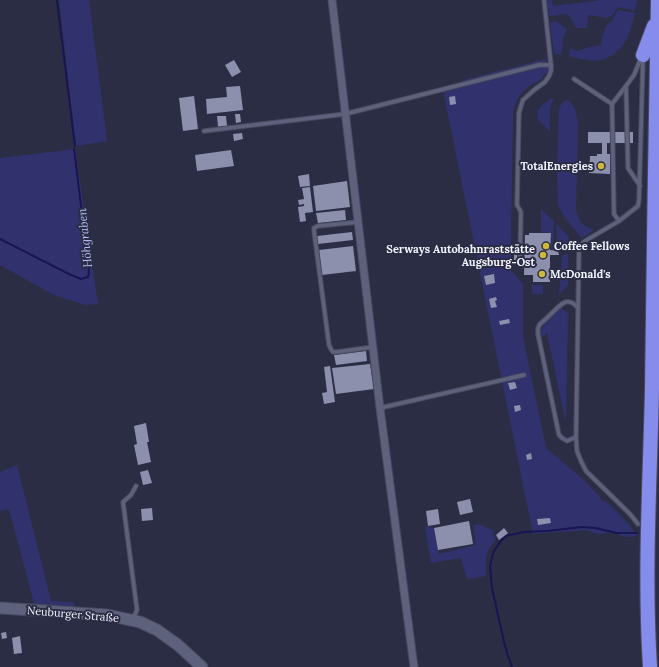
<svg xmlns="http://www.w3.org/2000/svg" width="659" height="667" viewBox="0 0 659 667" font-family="Lora,serif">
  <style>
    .green { fill: #31326d }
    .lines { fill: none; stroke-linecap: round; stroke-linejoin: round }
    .stream { stroke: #191452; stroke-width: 2 }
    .building { fill: #8c90ad }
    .lane-casing { stroke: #494a5d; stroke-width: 5.5 }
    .street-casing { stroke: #494a5d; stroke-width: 9 }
    .secondary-casing { stroke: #494a5d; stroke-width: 13 }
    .highway-casing { stroke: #494a5d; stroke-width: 16 }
    .lane { stroke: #5e617c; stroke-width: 3.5 }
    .street { stroke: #5e617c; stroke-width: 7 }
    .secondary { stroke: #5e617c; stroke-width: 11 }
    .highway { stroke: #868cec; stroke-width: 14 }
    .poi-dot { fill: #ceb837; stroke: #2b2d45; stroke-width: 1.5 }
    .labels { text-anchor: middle; stroke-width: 4; stroke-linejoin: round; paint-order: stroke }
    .poi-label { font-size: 11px; font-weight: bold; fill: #f1f3fc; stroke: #2b2d45; text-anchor: end }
    .street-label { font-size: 11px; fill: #f1f3fc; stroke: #2b2d45 }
    .water-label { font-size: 12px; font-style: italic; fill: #b4baf5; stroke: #2b2d45 }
  </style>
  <rect width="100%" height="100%" fill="#2b2d45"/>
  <g class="green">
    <path d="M59 0H89L107 141 76 146Z"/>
    <path d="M547 0H552L553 6 602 0H637L635 11 618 7 612 16 607 18 588 15 587 28H576L568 14 549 16Z"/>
    <path d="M618 10 635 13C630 34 624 55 600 60 592 62 577 58 569 56L570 48 577 51 590 47 601 45 602 37 606 26 613 19Z"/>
    <path d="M556 21 567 29C566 32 565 35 563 38 562 44 564 49 560 55L554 53 550 24V23Z"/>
    <path d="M546 59 548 71C545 74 542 78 539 81 537 82 535 83 533 84 522 90 515 100 513 112L511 240V270L523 284V337L546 448 585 481 599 496 602 501H606L629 524 637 536 624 537 614 532 599 534 586 530 533 534 443 90 464 84 463 80Z"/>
    <path d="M551 99H554C548 109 550 120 550 131 547 128 540 123 538 119 534 110 545 102 551 99Z"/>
    <path d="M566 100 569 101 575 108 578 123 576 209C579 223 582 225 594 230L582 238 581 237 565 218 558 205 557 170 559 108 562 103Z"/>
    <path d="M75 149 98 304 85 305 54 295 0 265V158Z"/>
    <path d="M541 209 554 221 553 250H551V233L541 232Z"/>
    <path d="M556 223 569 237V252H564L557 244Z"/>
    <path d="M568 254V285L559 294 562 256 563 255Z"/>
    <rect x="532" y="285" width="11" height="9"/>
    <path d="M561 308 568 313 566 419H565L547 333 540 339C540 324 551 317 561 308Z"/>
    <path d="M17 465 51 601 74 602 75 610 35 607 9 509 0 511V472Z"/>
    <path d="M479 524 494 531 493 535 496 538 488 551 486 558V576L467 579 461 558 431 563 425 526 434 528 439 554 476 545 473 525Z"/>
  </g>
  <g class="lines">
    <g class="stream">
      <path d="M57 0 75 146"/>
      <path d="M0 239 69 274 81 279 88 277 89 271 74 149"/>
      <path d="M512 667 508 656 504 642 492 588 490 566 492 557 494 551 500 542 506 536 524 532 547 531 582 527 595 528 617 533H637"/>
    </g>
  </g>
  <g class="building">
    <path d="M234 60 241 72 232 77 225 65Z"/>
    <path d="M240 86 243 110 207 114 206 99 227 97 226 87Z"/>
    <path d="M194 96 198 129 183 131 179 98Z"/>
    <path d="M455 96 456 104 450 105 449 97Z"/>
    <path d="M235 114H240L241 122 236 123Z"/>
    <path d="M217 116H226L227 126 218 127Z"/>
    <path d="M588 132H633V143H607V154H610V174L589 173 590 156H597V154H602V143H588Z"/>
    <path d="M242 133 243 139 234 141 233 134Z"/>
    <path d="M231 150 234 166 197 171 195 155Z"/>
    <path d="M309 174 310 186 300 187 298 176Z"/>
    <path d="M347 181 350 207 316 211 313 186Z"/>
    <path d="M310 187 313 212 305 213 306 221 300 222 298 207 304 206V204L299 205 298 200 304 199 302 188Z"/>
    <path d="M345 210 346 220 318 223 316 213Z"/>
    <path d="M352 232 353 240 318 244 317 236Z"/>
    <path d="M529 233H551L550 250 558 251 559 255H550V282H533V275H524L525 235H529Z"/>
    <path d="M511 244H517V264H514V253L511 252Z"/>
    <path d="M353 246 356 271 322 275 319 250Z"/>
    <path d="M494 274 495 283 486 285 484 276Z"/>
    <path d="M496 297 497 300 495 301 497 307 491 308 489 299Z"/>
    <path d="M509 319 510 323 500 325 499 321Z"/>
    <path d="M366 351 367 361 336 365 334 355Z"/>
    <path d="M370 364 374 389 336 394 332 368Z"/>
    <path d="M330 366 335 402 324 404 322 393 327 392 324 367Z"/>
    <path d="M515 382 517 388 510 390 508 383Z"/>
    <path d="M520 405 521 410 515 412 514 406Z"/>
    <path d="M146 423 149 442H147L151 462 138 465 134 445 137 444 134 426Z"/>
    <path d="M531 453 532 459 527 460 526 455Z"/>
    <path d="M148 470 152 483 143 485 140 472Z"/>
    <path d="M470 499 473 512 460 515 457 502Z"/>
    <path d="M152 508 153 520 142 521 141 509Z"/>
    <path d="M438 509 440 524 428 526 426 511Z"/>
    <path d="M550 518 551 523 538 525 537 519Z"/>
    <path d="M469 521 473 544 438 550 434 528Z"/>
    <path d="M504 528 508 533 499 540 496 535Z"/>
    <path d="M6 632 7 638 2 639 1 633Z"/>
    <path d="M20 636 22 653 14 654 12 638Z"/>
  </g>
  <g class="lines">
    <defs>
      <g id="lane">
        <path d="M574 79 612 104"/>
        <path d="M204 131 345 114 539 65H551"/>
        <path d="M640 186 628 168 626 86 634 75 641 58"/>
        <path d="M619 221 614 214 612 104 626 86"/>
        <path d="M358 222 318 226 314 228V231L329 345 331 349 333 352H337L373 347"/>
        <path d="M520 259 521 212 517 205 519 113 521 106 523 100 534 90 545 82 549 76 551 71V65L544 0"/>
        <path d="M380 408 524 375"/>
        <path d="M576 437 567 441 562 438 559 435 538 334V328L540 324C545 320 550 315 554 311 563 302 569 297 578 308"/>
        <path d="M638 524 630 514 586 471 581 461 577 451 576 437 579 250 581 245 585 241 619 221 638 206 639 200 643 58"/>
        <path d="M133 619 137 610 123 502 131 495 136 486"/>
      </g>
      <path id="street" d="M332 0 380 408 414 667"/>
      <path id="secondary" d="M0 608 107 615 140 622 157 630 178 645 202 667"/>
      <g id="highway">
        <path d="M643 55 654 26"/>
        <path d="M650 667C644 575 650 481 652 389 654 259 655 130 658 0"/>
      </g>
    </defs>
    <use href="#lane" class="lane-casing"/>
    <use href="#street" class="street-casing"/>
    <use href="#secondary" class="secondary-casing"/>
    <use href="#highway" class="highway-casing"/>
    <use href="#lane" class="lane"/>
    <use href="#street" class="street"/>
    <use href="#secondary" class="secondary"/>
    <use href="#highway" class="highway"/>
  </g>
  <g class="poi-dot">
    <circle cx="601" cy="166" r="4"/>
    <circle cx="546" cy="246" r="4"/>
    <circle cx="543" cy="255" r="4"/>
    <circle cx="542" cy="274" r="4"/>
  </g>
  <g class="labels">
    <g class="poi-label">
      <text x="593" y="170">TotalEnergies</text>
      <text x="554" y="250" text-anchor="start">Coffee Fellows</text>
      <text x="535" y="253">Serways Autobahnraststätte<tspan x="535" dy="13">Augsburg-Ost</tspan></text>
      <text x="550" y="278" text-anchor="start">McDonald's</text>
    </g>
    <g class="street-label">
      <text transform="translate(73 614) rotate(5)" y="4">Neuburger Straße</text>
    </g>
    <g class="water-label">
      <text transform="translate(85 238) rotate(-96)" y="4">Höhgraben</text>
    </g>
  </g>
</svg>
